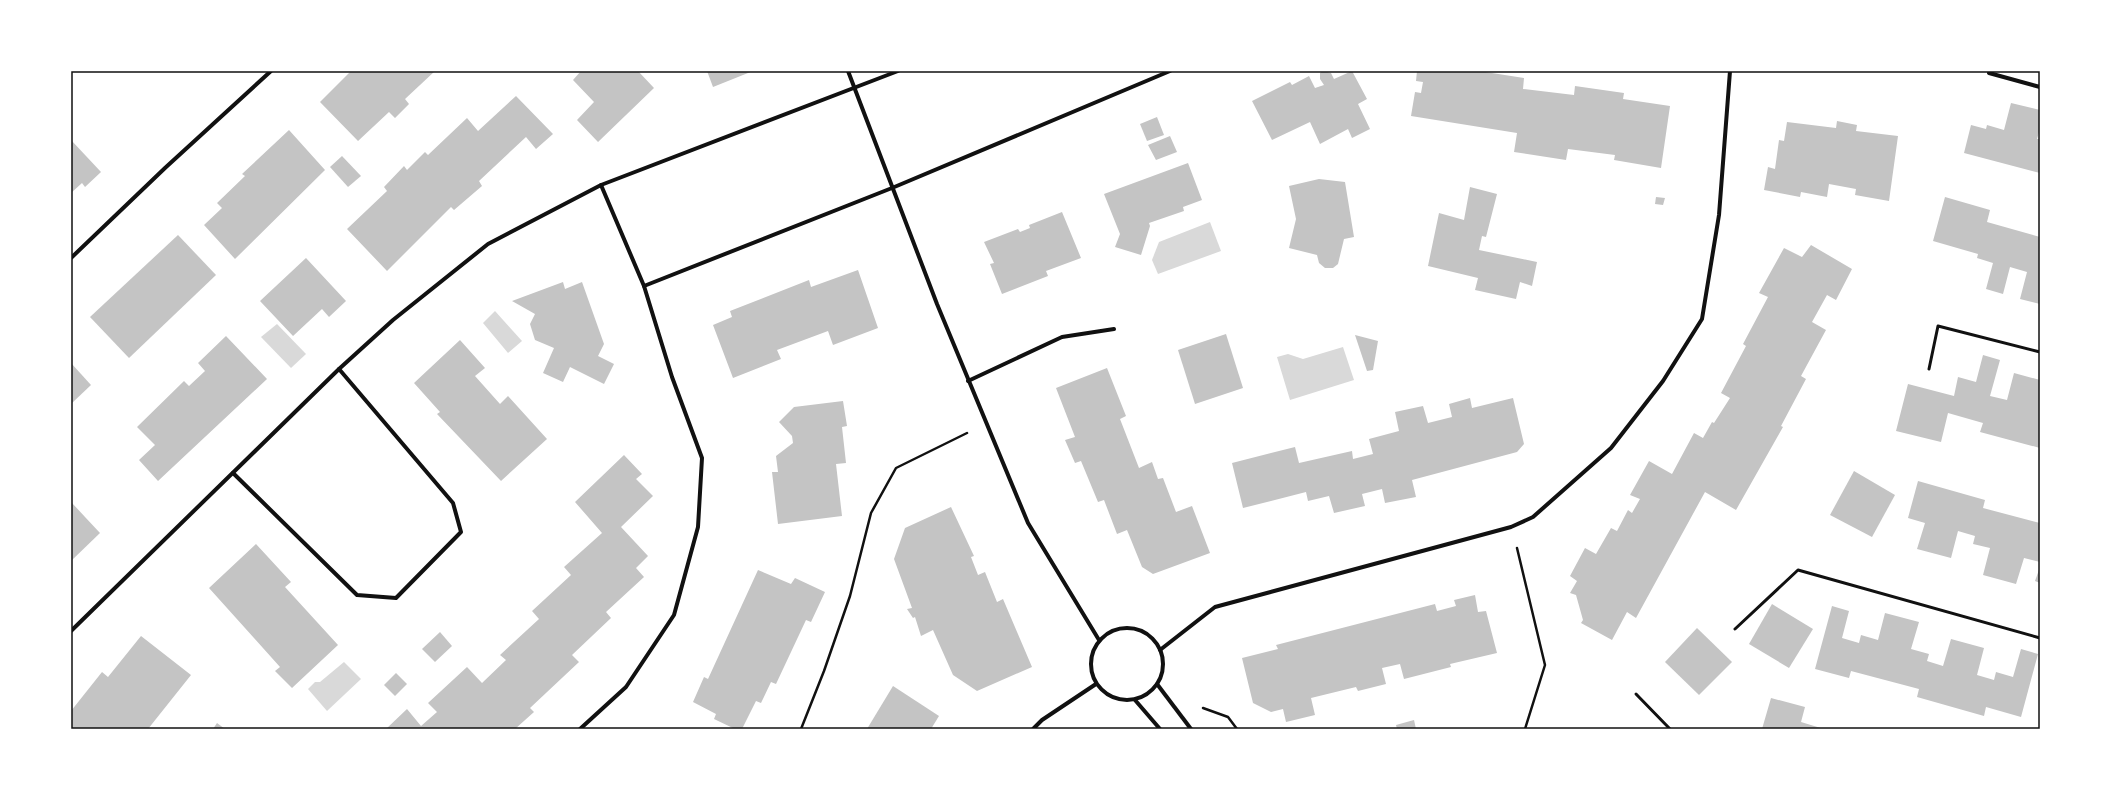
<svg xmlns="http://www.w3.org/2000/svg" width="2111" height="800" viewBox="0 0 2111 800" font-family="'Fira Sans Condensed',sans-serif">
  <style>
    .water { fill: #d9d9d9 }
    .building { fill: #c4c4c4 }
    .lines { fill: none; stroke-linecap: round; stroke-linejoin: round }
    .path { stroke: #111; stroke-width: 2.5 }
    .service { stroke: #111; stroke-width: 3 }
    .minor { stroke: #111; stroke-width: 4 }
    .neatline { fill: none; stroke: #111; stroke-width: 1.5 }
  </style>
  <rect width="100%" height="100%" fill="#fff"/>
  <g class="water">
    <path d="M1210 222 1221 251 1158 274 1152 260 1159 242Z"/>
    <path d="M495 311 522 341 508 353 483 323Z"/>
    <path d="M277 324 306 354 291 368 261 337Z"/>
    <path d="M1343 347 1354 380 1290 400 1277 357 1288 354 1303 359Z"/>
    <path d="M344 662 361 679 327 711 308 689 315 682H320Z"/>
  </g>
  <g class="building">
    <path d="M351 71H435L405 99 409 104 395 118 389 112 358 141 320 102Z"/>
    <path d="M581 71H638L654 88 598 142 577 120 594 102 573 80Z"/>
    <path d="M707 71H753L713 87Z"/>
    <path d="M1323 71 1331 73 1334 79 1352 71 1367 99 1358 104 1370 129 1352 138 1348 129 1320 144 1310 122 1272 140 1252 101 1290 82 1292 85 1309 76 1315 88 1324 85 1320 79V73Z"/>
    <path d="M1417 71H1479L1524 78 1523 89 1574 95 1575 86 1624 93 1623 99 1670 106 1661 168 1614 160 1615 155 1568 149 1566 160 1514 152 1517 133 1411 116 1415 92 1421 93 1423 82 1416 81Z"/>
    <path d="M516 96 553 134 536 149 526 137 479 181 482 186 454 210 451 207 387 271 347 229 387 191 384 187 404 166 407 170 425 152 428 155 467 118 478 131Z"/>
    <path d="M2011 103 2040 110V129L2037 139H2040V173L1964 153 1971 125 1986 129 1987 125 2004 130Z"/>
    <path d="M1157 117 1164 135 1147 141 1140 124Z"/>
    <path d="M1837 121 1857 125 1856 131 1898 136 1889 201 1855 195 1856 189 1829 184 1827 197 1801 192 1800 197 1764 190 1768 167 1775 169 1779 140 1784 141 1787 122 1836 128Z"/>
    <path d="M289 130 325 170 235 259 204 225 222 208 217 203 245 176 242 174Z"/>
    <path d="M1170 136 1177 152 1156 160 1148 145Z"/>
    <path d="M71 140 101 172 85 187 82 183 71 193Z"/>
    <path d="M342 156 361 176 348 187 330 167Z"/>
    <path d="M1188 163 1202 200 1183 207 1184 211 1149 223 1150 226 1141 255 1115 247 1120 234 1104 194Z"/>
    <path d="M1319 179 1345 182 1354 237 1344 239 1338 264 1333 268H1325L1319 263 1317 255 1289 248 1296 219 1289 186Z"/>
    <path d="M1470 187 1497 194 1486 237 1482 236 1479 250 1537 262 1532 286 1520 282 1516 299 1475 290 1478 278 1428 266 1439 213 1464 220Z"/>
    <path d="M1656 197 1665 198 1663 205 1655 204Z"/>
    <path d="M1945 197 1990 210 1987 222 2040 237V304L2020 299 2027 272 2010 267 2003 294 1986 289 1993 263 1977 258 1978 254 1933 241Z"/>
    <path d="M1062 212 1081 258 1046 271 1048 276 1002 294 990 264 994 263 984 242 1018 229 1020 232 1030 228 1029 225Z"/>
    <path d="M178 235 216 275 129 358 90 317Z"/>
    <path d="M1811 245 1852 269 1836 300 1827 295 1812 322 1826 330 1801 376 1806 379 1781 426 1783 427 1736 510 1705 492 1636 618 1627 612 1612 640 1581 623 1583 620 1576 595 1570 593 1577 581 1570 576 1585 548 1596 554 1611 528 1617 531 1628 510 1632 513 1640 499 1630 495 1649 461 1672 474 1694 433 1703 438 1712 422 1714 423 1730 398 1721 393 1746 346 1743 344 1768 297 1759 293 1784 248 1802 257Z"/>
    <path d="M306 258 346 301 329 317 322 309 293 336 260 301Z"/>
    <path d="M858 270 878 328 833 345 828 331 777 350 781 359 733 378 713 325 732 317 730 311 809 280 811 287Z"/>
    <path d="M563 282 565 289 582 282 604 344 598 356 614 364 604 384 570 367 563 382 543 373 554 348 535 340 530 324 535 314 512 301Z"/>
    <path d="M1226 334 1243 388 1195 404 1178 350Z"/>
    <path d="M1355 335 1378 341 1373 370 1367 371Z"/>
    <path d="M226 336 267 379 158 481 139 460 155 445 137 427 184 381 189 386 205 371 198 363Z"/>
    <path d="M460 340 485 368 475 376 500 404 508 396 547 439 501 481 437 414 440 412 414 383Z"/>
    <path d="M1983 355 2000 360 1990 396 2007 400 2014 373 2040 380V448L1980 432 1983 423 1948 413 1941 442 1896 431 1908 384 1954 396 1958 377 1976 382Z"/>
    <path d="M71 363 91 385 71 404Z"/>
    <path d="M1107 368 1126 416 1120 419 1139 468 1152 462 1158 479 1163 478 1176 512 1192 506 1210 553 1153 574 1142 567 1127 530 1117 534 1104 500 1098 502 1081 461 1075 463 1065 440 1075 437 1056 388Z"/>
    <path d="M1470 398 1472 408 1513 398 1524 444 1517 452 1412 480 1416 497 1385 503 1382 489 1362 494 1365 506 1334 513 1329 496 1308 501 1306 492 1243 508 1232 463 1295 447 1299 463 1352 451 1353 459 1373 454 1369 439 1399 431 1395 412 1423 406 1428 423 1452 417 1449 404Z"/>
    <path d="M843 401 847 426 842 427 846 463 836 464 842 516 778 524 772 472H778L776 456 793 443 792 436 779 422 794 407Z"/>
    <path d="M624 455 642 474 636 479 653 496 621 527 648 556 636 568 644 577 606 612 611 618 572 655 579 662 530 708 534 712 515 729 496 728 386 729 407 709 421 726 437 712 428 703 467 667 482 683 506 660 500 655 539 619 532 611 571 575 564 567 602 533 575 502Z"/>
    <path d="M1854 471 1895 495 1872 537 1830 515Z"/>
    <path d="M1918 481 1985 500 1983 508 2040 523V562L2024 558 2016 584 1983 575 1990 548 1973 544 1975 536 1958 531 1951 558 1917 549 1925 523 1908 518Z"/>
    <path d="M71 502 100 533 71 561Z"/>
    <path d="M951 507 974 556 971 557 978 575 985 572 997 602 1003 599 1032 667 977 691 953 675 933 630 921 636 915 617 913 618 907 609 912 608 894 559 905 528Z"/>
    <path d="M256 544 291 582 285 587 338 645 292 688 275 671 280 667 209 588Z"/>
    <path d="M2040 567V583L2035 581Z"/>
    <path d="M758 570 791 584 795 578 825 592 811 622 806 620 776 684 771 682 761 703 756 701 742 729H735L714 719 716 714 693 702 704 677 708 679Z"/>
    <path d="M1475 595 1478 612 1486 611 1497 653 1450 664 1451 667 1404 679 1400 664 1382 668 1386 684 1358 691 1356 687 1311 698 1315 715 1286 722 1283 709 1271 712 1253 703 1242 658 1278 649 1276 645 1435 604 1437 611 1456 606 1454 600Z"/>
    <path d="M1772 604 1813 629 1789 668 1749 644Z"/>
    <path d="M1832 606 1849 611 1842 638 1859 643 1861 635 1878 640 1885 613 1919 622 1911 649 1929 654 1927 661 1943 666 1951 639 1984 648 1977 675 1994 680 1996 672 2013 677 2021 649 2038 654 2021 717 1986 707 1984 716 1917 697 1919 689 1851 671 1849 678 1815 669Z"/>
    <path d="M1697 628 1732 662 1699 695 1665 662Z"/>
    <path d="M440 632 452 646 435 662 422 649Z"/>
    <path d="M141 636 191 675 148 729H71V711L102 672 108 677Z"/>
    <path d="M396 673 407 684 395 696 384 685Z"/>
    <path d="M893 686 939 716 931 729H867Z"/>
    <path d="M1771 698 1805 707 1801 722 1824 729H1762Z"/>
    <path d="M1414 720 1416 729H1397L1396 725Z"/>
    <path d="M217 723 225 729H213Z"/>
  </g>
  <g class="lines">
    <g class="path">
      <path d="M1517 548 1545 665 1525 729"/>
      <path d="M1203 708 1228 717 1237 729"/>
      <path d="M801 729 824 671 850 596 871 513 896 468 967 433"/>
    </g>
    <g class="service">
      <path d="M1929 369 1938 326 2040 352"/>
      <path d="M1735 629 1798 570 2040 638"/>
      <path d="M1636 694 1670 729"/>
    </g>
    <g class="minor">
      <path d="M848 71 937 304 1028 523 1099 640"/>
      <path d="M1989 73 2040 87"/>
      <path d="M71 258 165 168 271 71"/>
      <path d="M644 286 892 188 1170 71"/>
      <path d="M968 381 1062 337 1114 329"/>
      <path d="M233 473 357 595 396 598 461 532 453 503 339 369"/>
      <circle cx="1127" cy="664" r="36"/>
      <path d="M71 631 339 369 393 320 488 244 601 185 898 71"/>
      <path d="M1160 650 1215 607 1511 527 1533 517 1611 448 1663 381 1702 319 1719 215 1730 71"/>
      <path d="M1157 684 1191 729"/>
      <path d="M1135 700 1160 729"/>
      <path d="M580 729 626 687 674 615 698 527 702 458 672 377 644 286 601 185"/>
      <path d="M1033 729 1042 720 1096 684"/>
    </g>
  </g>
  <rect width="2111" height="800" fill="none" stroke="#ffffff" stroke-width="144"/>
  <rect x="72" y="72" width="1967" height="656" class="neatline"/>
</svg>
